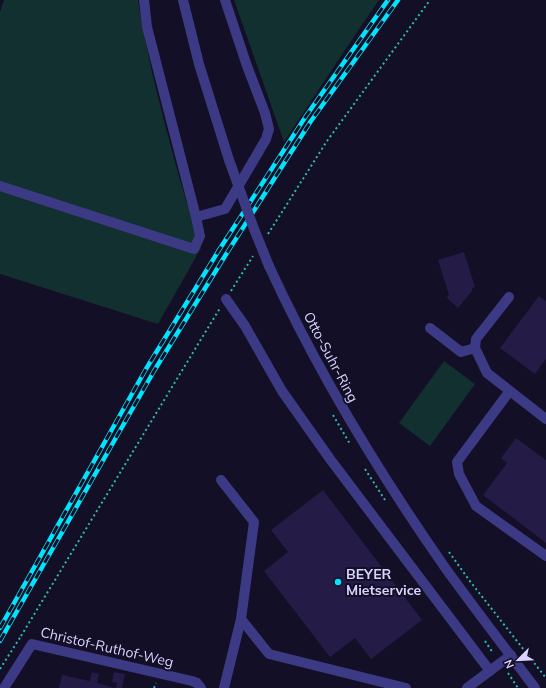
<svg xmlns="http://www.w3.org/2000/svg" width="546" height="688" viewBox="0 0 546 688" font-family="Mulish,sans-serif">
  <style>
    .green { fill: #12302f }
    .building { fill: #241b47 }
    .lines { fill: none; stroke-linecap: round; stroke-linejoin: round }
    .path { stroke: #2fb8b0; stroke-width: 2; stroke-dasharray: 2 3; stroke-linecap: butt }
    .minor { stroke: #3d3a85; stroke-width: 10 }
    .rail-casing { stroke: #00e5ff; stroke-width: 4.5 }
    .rail { stroke: #130f26; stroke-width: 3; stroke-dasharray: 9; stroke-linecap: butt }
    .minor-bridge { stroke: #3d3a85; stroke-width: 10 }
    .poi-dot { fill: #00e5ff; stroke: #130f26; stroke-width: 1.5 }
    .labels { text-anchor: middle; stroke-width: 4; stroke-linejoin: round; paint-order: stroke }
    .street-label { font-size: 14px; fill: #d9d4ff; stroke: #130f26 }
    .poi-label { font-size: 14px; font-weight: bold; fill: #d9d4ff; stroke: #130f26; text-anchor: start }
  </style>
  <rect width="100%" height="100%" fill="#130f26"/>
  <g class="green">
    <path d="M4 0H138C141 24 147 48 152 72 166 131 182 190 201 248L158 324 0 274V12Z"/>
    <path d="M234 0H379L349 44 284 142Z"/>
    <path d="M444 361 475 384 430 446 399 423Z"/>
  </g>
  <g class="building">
    <path d="M464 252 475 287 472 288V291L458 308 448 299 447 296 449 295 438 260Z"/>
    <path d="M539 296 546 301V359L535 374 500 348Z"/>
    <path d="M516 438 546 460V543L483 495 507 463 501 458Z"/>
    <path d="M323 490 422 620 371 659 355 638 330 657 264 571 288 552 271 530Z"/>
    <path d="M92 672 99 674 97 683 115 688H59L62 675 90 681Z"/>
    <path d="M114 672 125 674 122 688H116L117 683 112 682Z"/>
  </g>
  <g class="lines">
    <g class="path">
      <path d="M268 234 327 141 430 0"/>
      <path d="M231 291 253 256"/>
      <path d="M333 415 350 444"/>
      <path d="M365 469 385 500"/>
      <path d="M449 552 469 580 546 678"/>
      <path d="M21 636 220 308"/>
      <path d="M485 641 493 653"/>
      <path d="M0 669 21 636"/>
      <path d="M508 673 518 688"/>
      <path d="M154 688 156 683"/>
    </g>
    <g class="minor">
      <path d="M144 0 147 27 196 217 225 209 266 139 269 129 265 113 247 66 225 0"/>
      <path d="M183 0 199 64 229 160"/>
      <path d="M0 186 194 249 200 236 196 217"/>
      <path d="M269 266C318 373 379 473 446 569 475 609 505 648 535 688"/>
      <path d="M226 299 245 326 282 391 330 459 490 671"/>
      <path d="M430 328 461 352 475 348"/>
      <path d="M475 348 487 373 546 419"/>
      <path d="M475 348 476 339 509 297"/>
      <path d="M509 392 457 462 459 474 476 506 546 556"/>
      <path d="M221 480 254 522 241 619 269 654 406 688"/>
      <path d="M4 688 32 644 192 681 197 683 201 688"/>
      <path d="M224 688 241 619"/>
      <path d="M467 688 511 655"/>
    </g>
    <defs>
      <g id="rail">
        <path d="M0 628 146 369 219 250 306 116 388 0"/>
        <path d="M0 641 154 371 225 256 311 121 398 0"/>
      </g>
    </defs>
    <use href="#rail" class="rail-casing"/>
    <use href="#rail" class="rail"/>
    <path class="minor-bridge" d="M229 160 254 229 269 266"/>
  </g>
  <circle class="poi-dot" cx="338" cy="582" r="4"/>
  <g class="labels">
    <g class="street-label">
      <text transform="translate(331 357) rotate(62)" y="5">Otto-Suhr-Ring</text>
      <text transform="translate(107 647) rotate(13)" y="5">Christof-Ruthof-Weg</text>
    </g>
    <g class="poi-label">
      <text x="346" y="579">BEYER<tspan x="346" dy="16">Mietservice</tspan></text>
    </g>
  </g>
  <g transform="translate(518 660) rotate(246)" stroke="#130f26" stroke-width="3" paint-order="stroke">
  <path d="M0-3L7 15L0 10L-7 15Z" fill="#d9d4ff"/>
  <text y="-6" font-size="11" font-weight="bold" text-anchor="middle" fill="#d9d4ff">N</text>
  </g>
</svg>
